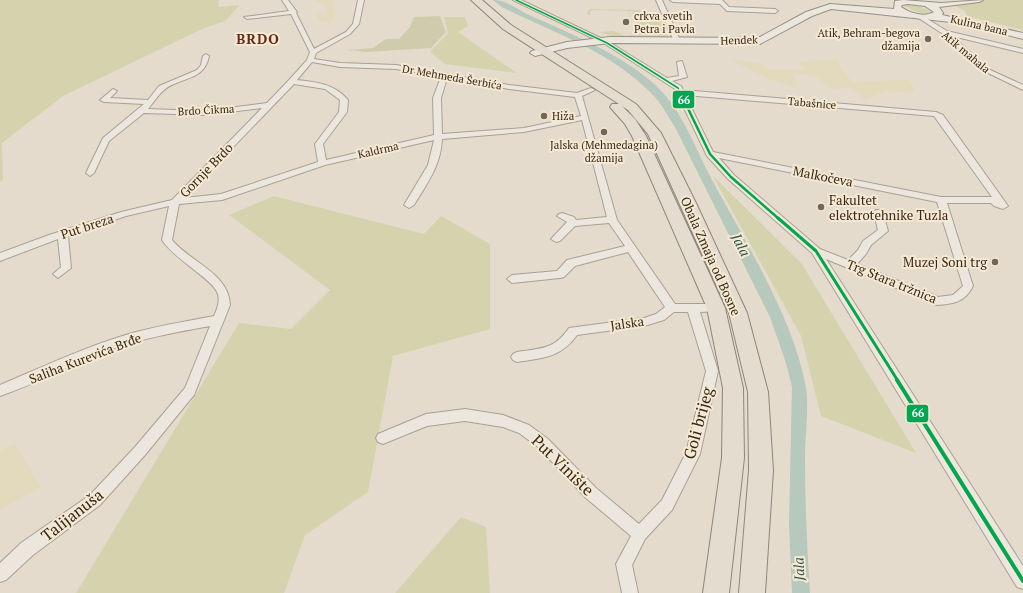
<svg xmlns="http://www.w3.org/2000/svg" width="1023" height="593" viewBox="0 0 1023 593" font-family="'PT Serif',serif">
  <style>
    .farmland { fill: #e3d9bc }
    .green { fill: #d5d3ae }
    .cemetery { fill: #cfccae }
    .water { fill: #b7c8bd }
    .lines { fill: none; stroke-linecap: round; stroke-linejoin: round }
    .street-casing { stroke: #a9a095; stroke-width: 2 }
    .secondary-casing { stroke: #989085; stroke-width: 2 }
    .primary-casing { stroke: #8e867c; stroke-width: 2 }
    .street { fill: #ece7de; fill-rule: evenodd }
    .secondary { fill: #ece7de; fill-rule: evenodd }
    .primary { fill: #e3dccf; fill-rule: evenodd }
    .bus-1-far3-casing { stroke: #f5e9d1; stroke-width: 3 }
    .bus-1-far2-casing { stroke: #f5e9d1; stroke-width: 5 }
    .bus-1-far1-casing { stroke: #f5e9d1; stroke-width: 6 }
    .bus-1-casing { stroke: #f5e9d1; stroke-width: 7 }
    .bus-1-far3 { stroke: #00a651; stroke-width: 1.5 }
    .bus-1-far2 { stroke: #00a651; stroke-width: 2.5 }
    .bus-1-far1 { stroke: #00a651; stroke-width: 3 }
    .bus-1 { stroke: #00a651; stroke-width: 4 }
    .poi-dot { fill: #74675a; stroke: #f5e9d1; stroke-width: 1.5 }
    .labels { text-anchor: middle; stroke-width: 4; stroke-linejoin: round; paint-order: stroke }
    .far-poi-label { font-size: 11px; fill: #37281d; stroke: #f5e9d1; text-anchor: start }
    .far-street-label { font-size: 11px; fill: #37281d; stroke: #f5e9d1 }
    .street-label { font-size: 13px; fill: #37281d; stroke: #f5e9d1 }
    .poi-label { font-size: 13px; fill: #37281d; stroke: #f5e9d1; text-anchor: start }
    .far-district-label { font-size: 14px; font-weight: bold; letter-spacing: 1px; fill: #64281c; stroke: #f5e9d1 }
    .water-label { font-size: 14px; font-style: italic; fill: #2c5752; stroke: #f5e9d1 }
    .near-street-label { font-size: 16px; fill: #37281d; stroke: #f5e9d1 }
    .line-badge { stroke: #f5e9d1; stroke-width: 1.5 }
    .badge-label { font-size: 11px; text-anchor: middle; font-weight: bold; fill: #fff }
  </style>
  <rect width="100%" height="100%" fill="#e4dbcc"/>
  <g class="farmland">
    <path d="M313 0H333L336 13 330 23 320 21 316 15 326 12V7L321 3Z"/>
    <path d="M729 59 760 63 768 69H805L798 61 836 60 852 82 909 80 916 93 887 91 864 100 851 88 829 89 817 76 793 73 797 88 766 78Z"/>
    <path d="M15 444 41 487 0 509V451Z"/>
  </g>
  <g class="green">
    <path d="M0 0H219L218 7 240 5 225 21 202 29 63 96 2 143 3 180 0 182Z"/>
    <path d="M979 0H1023V30L967 16 965 11 949 3Z"/>
    <path d="M908 4 919 6 934 12C923 18 912 9 903 5Z"/>
    <path d="M591 9 640 10 642 13H658L668 38 614 37 599 32 613 31 626 36 638 33V30H641L632 11H629L630 18 628 11 594 10 590 11V15H587L588 11Z"/>
    <path d="M444 17H465L468 26 458 32 517 73 445 64 430 52 448 33Z"/>
    <path d="M713 176 802 264 916 453 821 416 801 336Z"/>
    <path d="M274 196 424 234 441 216 490 244V329L393 356 368 492 305 535 284 593H76L239 323 291 329 330 290 229 215Z"/>
    <path d="M461 517 486 527 490 593H395Z"/>
  </g>
  <path class="cemetery" d="M440 16 446 32 431 48 366 52 348 50 373 48 386 39H399L410 27 414 17Z"/>
  <path class="water" d="M493 0C506 0 517 9 529 15 570 33 635 60 664 94 685 118 696 150 711 178 744 240 794 318 806 388 809 407 805 437 805 457 805 503 807 548 810 593H792L789 524 792 387 786 363 770 317 676 129C668 116 661 102 650 92 610 51 552 32 502 7Z"/>
  <g class="lines">
    <defs>
      <g id="street">
        <path d="M282 0H288L297 12 296 13 314 49 346 32 353 24 358 0H364L359 24 350 34 316 53 314 59 340 63 396 65 509 85 577 93 591 88 595 90 582 96 617 220 675 304H716L720 305 722 308 720 311 700 312 718 371 700 454 672 510 645 539 632 565 638 593H622L616 564 631 536 586 498 538 447 519 433 503 427 465 421 427 426 383 444 378 442 376 438 378 434 426 414 465 409 503 415 529 425 548 439 596 488 639 524 662 500 686 453 706 371 688 312H674L664 320 644 326 577 335C561 358 542 358 517 362L513 360 511 357 513 354 517 352C541 348 554 350 569 328L644 318 656 314 665 307 628 252 575 266 564 277 560 278 512 283 507 279 512 275 557 271 567 260 625 246 609 223 575 226 560 241 556 242 551 239 567 222 557 216 559 214 562 213 574 217 576 220 607 217 582 120 524 132 442 139C441 165 427 184 414 205L409 208 404 205 428 165 434 140 325 165 222 200 179 204 172 240C190 262 229 273 230 305L194 395 145 455 100 505 33 555 6 580 0 582V563L21 543 90 495 135 447 185 388 210 326C177 332 144 338 112 349 74 363 38 383 0 396V385C45 366 89 345 136 332 162 325 188 321 214 316 217 309 221 300 217 292 212 279 173 258 162 240L169 206 126 216 68 236 71 268 58 278 53 274 61 267 58 239 0 261V253L49 235 121 212 172 200 262 108 205 115 144 113 109 141 94 173 90 176 86 173 103 138 144 104 104 102 100 100 113 89 117 91 110 98 148 100 159 86 197 70 201 65 203 56 206 54 209 56C204 82 181 76 164 90 158 95 153 103 148 109L205 111 267 103 289 80 307 60 310 52 291 14 247 19 244 17 289 11ZM312 62 340 67 396 69 441 77 433 98 434 135 326 160 323 144 347 112 348 100C335 84 316 82 297 80ZM447 78 509 89 575 97 581 116 524 128 442 134 441 98ZM294 84 325 89 340 100 339 112 315 144 318 162 221 194 184 198Z"/>
        <path d="M513 0H521L609 42 667 78 679 76 677 62 682 61 687 77 672 81 681 86 683 90 936 112 943 115 1008 206 1003 209 994 206 991 203H947L973 286C965 302 954 304 937 305L826 259 1023 566V589L1017 587 812 253 728 179 707 156 675 89 605 44ZM685 95 934 116 992 197H941L713 152ZM719 158 937 202 963 286 953 295 938 297 857 264 866 254 871 245 888 231 882 210H876L874 212 878 230 863 241 858 250 848 260 820 249 734 175Z"/>
        <path d="M656 0H662L679 38 683 41 682 42H678L673 39Z"/>
        <path d="M670 0H722L729 7 775 9 778 11 775 13 727 11 720 4 673 2Z"/>
        <path d="M917 15H921L947 31 1023 49V53L952 36 988 69 1023 85V90L984 71 943 34 917 17Z"/>
      </g>
      <path id="secondary" d="M903 0 941 3 983 0 979 2 939 7 943 13 942 15 1023 33V39L960 23 831 9 812 16 760 44 610 43 567 48 535 56 530 53 532 51 567 42 610 37 758 38 806 12 830 4 894 9 895 1ZM908 4 925 6 934 12C924 18 910 13 901 7L902 5Z"/>
      <path id="primary" d="M471 0H482L511 25 636 104 661 133 696 203 747 313 768 392 773 470 765 593H739L749 470 748 392 729 313 648 134 628 110 622 106 635 119 646 136 725 308 743 388 744 458 729 593H703L722 458 723 388 707 308 632 136 625 124 610 107 612 104H619L503 29Z"/>
    </defs>
    <use href="#street" class="street-casing"/>
    <use href="#secondary" class="secondary-casing"/>
    <use href="#primary" class="primary-casing"/>
    <use href="#street" class="street"/>
    <use href="#secondary" class="secondary"/>
    <use href="#primary" class="primary"/>
    <defs>
      <path id="bus-1-far3" d="M516 0 607 43 678 88 682 95"/>
      <path id="bus-1-far2" d="M681 94 710 154 731 177 779 219"/>
      <path id="bus-1-far1" d="M778 218 816 251 898 381"/>
      <path id="bus-1" d="M897 380 1023 581"/>
    </defs>
    <use href="#bus-1-far3" class="bus-1-far3-casing"/>
    <use href="#bus-1-far2" class="bus-1-far2-casing"/>
    <use href="#bus-1-far1" class="bus-1-far1-casing"/>
    <use href="#bus-1" class="bus-1-casing"/>
    <use href="#bus-1-far3" class="bus-1-far3"/>
    <use href="#bus-1-far2" class="bus-1-far2"/>
    <use href="#bus-1-far1" class="bus-1-far1"/>
    <use href="#bus-1" class="bus-1"/>
  </g>
  <g class="poi-dot">
    <circle cx="626" cy="22" r="4"/>
    <circle cx="928" cy="39" r="4"/>
    <circle cx="544" cy="116" r="4"/>
    <circle cx="604" cy="132" r="4"/>
    <circle cx="821" cy="207" r="4"/>
    <circle cx="995" cy="262" r="4"/>
  </g>
  <g class="labels">
    <g class="far-poi-label">
      <text x="634" y="20">crkva svetih<tspan x="634" dy="13">Petra i Pavla</tspan></text>
      <text x="920" y="37" text-anchor="end">Atik, Behram-begova<tspan x="920" dy="13">džamija</tspan></text>
      <text x="552" y="120">Hiža</text>
      <text x="604" y="149" text-anchor="middle">Jalska (Mehmedagina)<tspan x="604" dy="13">džamija</tspan></text>
    </g>
    <g class="far-street-label">
      <text transform="translate(979 25) rotate(13)" y="4">Kulina bana</text>
      <text transform="translate(739 40) rotate(-2)" y="4">Hendek</text>
      <text transform="translate(966 52) rotate(40)" y="4">Atik mahala</text>
      <text transform="translate(452 77) rotate(10)" y="4">Dr Mehmeda Šerbića</text>
      <text transform="translate(812 103) rotate(5)" y="4">Tabašnice</text>
      <text transform="translate(206 110) rotate(-3)" y="4">Brdo Čikma</text>
      <text transform="translate(378 150) rotate(-13)" y="4">Kaldrma</text>
    </g>
    <g class="street-label">
      <text transform="translate(206 170) rotate(-46)" y="5">Gornje Brdo</text>
      <text transform="translate(823 176) rotate(11)" y="5">Malkočeva</text>
      <text transform="translate(87 226) rotate(-18)" y="5">Put breza</text>
      <text transform="translate(711 256) rotate(66)" y="5">Obala Zmaja od Bosne</text>
      <text transform="translate(892 281) rotate(22)" y="5">Trg Stara tržnica</text>
      <text transform="translate(627 323) rotate(-8)" y="5">Jalska</text>
      <text transform="translate(85 358) rotate(-21)" y="5">Saliha Kurevića Brđe</text>
    </g>
    <g class="poi-label">
      <text x="829" y="205">Fakultet<tspan x="829" dy="15">elektrotehnike Tuzla</tspan></text>
      <text x="987" y="267" text-anchor="end">Muzej Soni trg</text>
    </g>
    <g class="far-district-label">
      <text x="258" y="44">BRDO</text>
    </g>
    <g class="water-label">
      <text transform="translate(741 245) rotate(63)" y="5">Jala</text>
      <text transform="translate(799 569) rotate(-93)" y="5">Jala</text>
    </g>
    <g class="near-street-label">
      <text transform="translate(698 423) rotate(-75)" y="6">Goli brijeg</text>
      <text transform="translate(563 465) rotate(44)" y="6">Put Vinište</text>
      <text transform="translate(72 515) rotate(-38)" y="6">Talijanuša</text>
    </g>
  </g>
  <g class="line-badge">
    <rect x="672" y="90" width="23" height="19" rx="4" fill="#00a651"/>
    <rect x="906" y="404" width="23" height="19" rx="4" fill="#00a651"/>
  </g>
  <g class="badge-label">
    <text x="684" y="104">66</text>
    <text x="918" y="417">66</text>
  </g>
</svg>
